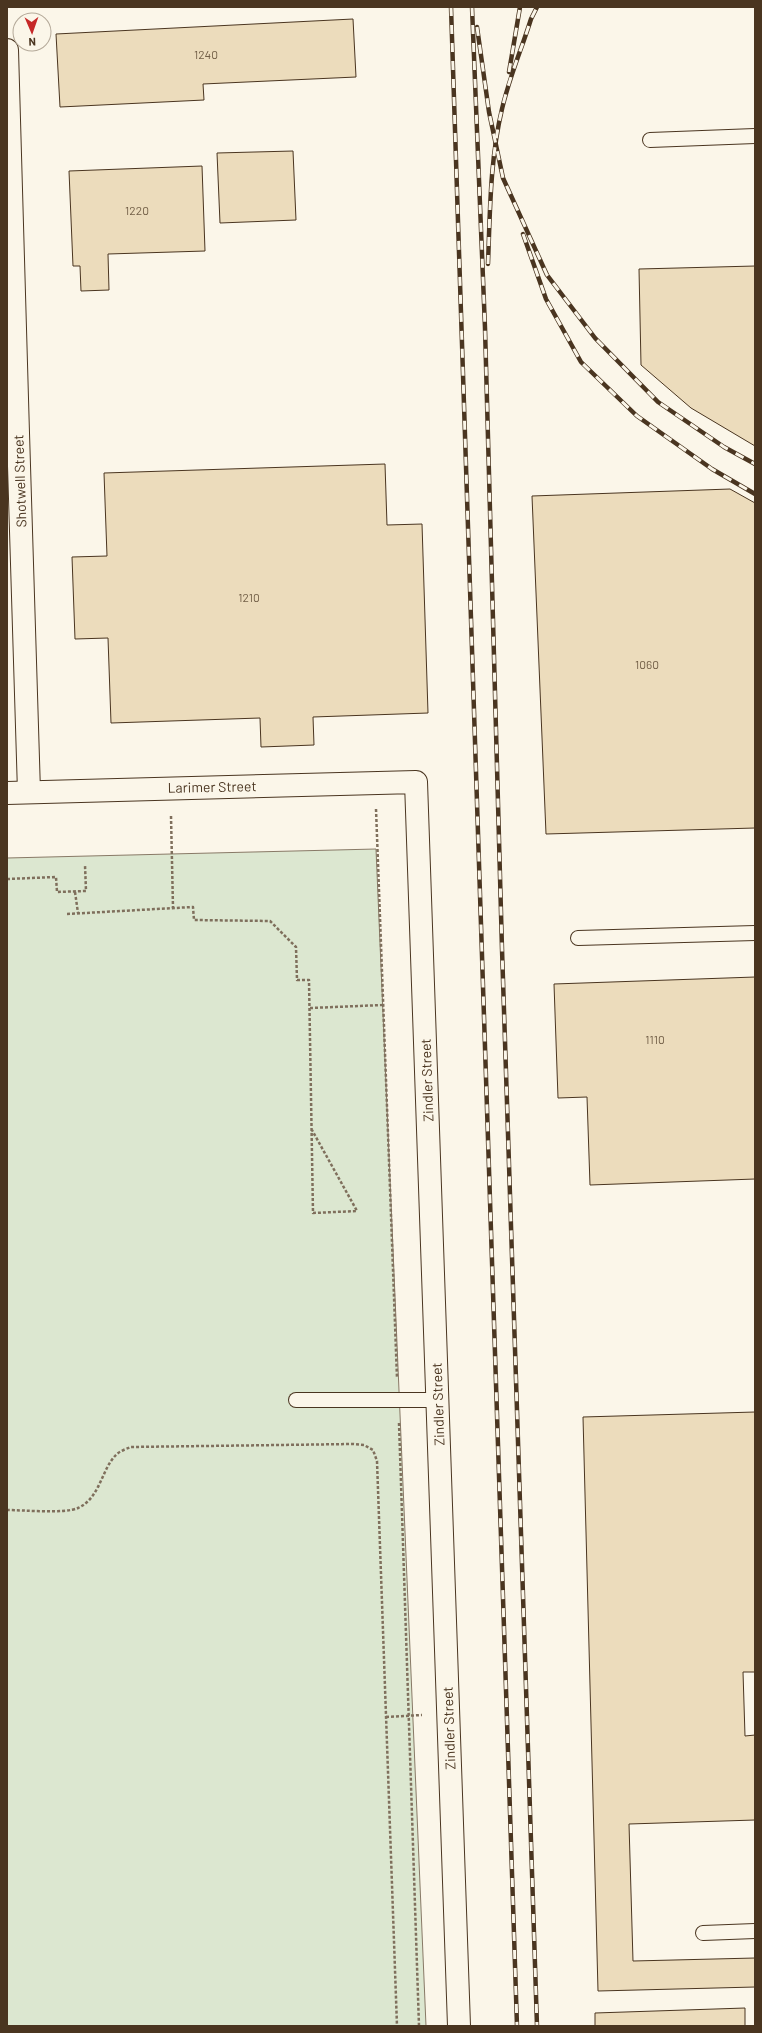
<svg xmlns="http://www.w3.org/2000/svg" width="762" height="2033" viewBox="0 0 762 2033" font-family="Barlow,sans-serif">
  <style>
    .green { fill: #dce7d0; stroke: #887966 }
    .building { fill: #ecdcbc; stroke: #4a3520 }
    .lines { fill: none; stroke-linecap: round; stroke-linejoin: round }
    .service-casing { stroke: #4a3520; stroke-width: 16 }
    .minor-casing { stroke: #4a3520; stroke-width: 24 }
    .path { stroke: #7f6f5c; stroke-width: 2.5; stroke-dasharray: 3 2; stroke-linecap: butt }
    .service { stroke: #fbf6e9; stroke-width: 14 }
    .minor { stroke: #fbf6e9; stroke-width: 22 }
    .rail-casing { stroke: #4a3520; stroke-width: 4.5 }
    .rail { stroke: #fbf6e9; stroke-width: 3; stroke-dasharray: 9; stroke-linecap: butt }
    .labels { text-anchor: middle; stroke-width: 3; stroke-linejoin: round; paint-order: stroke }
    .number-label { font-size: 12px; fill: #725f47 }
    .street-label { font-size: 14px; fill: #4a3520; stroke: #fbf6e9 }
  </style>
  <rect width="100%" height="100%" fill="#fbf6e9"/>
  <path class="green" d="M376 849 426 2026H7V858Z"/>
  <g class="building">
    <path d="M353 19 356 77 203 84 204 100 60 107 56 34Z"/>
    <path d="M293 151 296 220 220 223 217 153Z"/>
    <path d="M202 166 205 251 108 254 109 290 81 291 80 266H73L69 171Z"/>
    <path d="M755 266V446L691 408 641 365 639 269Z"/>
    <path d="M385 464 387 525 422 524 428 713 313 717 314 745 261 747 260 718 111 723 108 638 75 639 72 557 107 556 104 473Z"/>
    <path d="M730 489 755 503V828L546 834 532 496Z"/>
    <path d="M755 977V1179L590 1185 587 1097 558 1098 554 984Z"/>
    <path d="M755 1412V1672H743L745 1736 755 1735V1820L629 1824 633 1961 755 1958V1987L598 1991 583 1417Z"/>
    <path d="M745 2008V2026H595V2013Z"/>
  </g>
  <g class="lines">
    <defs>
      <g id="service">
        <path d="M650 140 755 136"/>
        <path d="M578 938 755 933"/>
        <path d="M296 1400H438"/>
        <path d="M703 1933 755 1931"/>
      </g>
      <g id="minor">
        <path d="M7 50C13 297 22 545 29 792"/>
        <path d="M7 793 416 782 459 2026"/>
      </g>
    </defs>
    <use href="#service" class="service-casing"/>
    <use href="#minor" class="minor-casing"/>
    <g class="path">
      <path d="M376 809 397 1378"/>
      <path d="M171 816 173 908"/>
      <path d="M7 879 56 877 57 892 86 891 85 865"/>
      <path d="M75 892 78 913"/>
      <path d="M67 914 193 907 194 920 270 921 296 947 297 980H309L313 1213 357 1211 312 1130"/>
      <path d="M310 1008 383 1005"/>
      <path d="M399 1423 419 2026"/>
      <path d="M7 1510C23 1510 65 1514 78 1508 100 1498 101 1471 115 1456 119 1451 126 1449 131 1447L353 1444 364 1445 373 1450 377 1461 397 2026"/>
      <path d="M386 1717 422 1715"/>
    </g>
    <use href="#service" class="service"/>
    <use href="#minor" class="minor"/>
    <defs>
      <g id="rail">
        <path d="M451 7 517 2026"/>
        <path d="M472 7 485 328 502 949 537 2026"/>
        <path d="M477 27 489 112 503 178 547 275 595 338 658 402 724 447 755 464"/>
        <path d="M509 72 520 7"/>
        <path d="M523 234 546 299 581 362 637 416 712 469 755 494"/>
        <path d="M488 264C490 212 490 159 502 109 509 78 522 48 531 19L537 7"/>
      </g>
    </defs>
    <use href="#rail" class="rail-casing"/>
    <use href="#rail" class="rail"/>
  </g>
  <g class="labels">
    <g class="number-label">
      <text x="206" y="59">1240</text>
      <text x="137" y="215">1220</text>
      <text x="249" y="602">1210</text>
      <text x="647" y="669">1060</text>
      <text x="655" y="1044">1110</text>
    </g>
    <g class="street-label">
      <text transform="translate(20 481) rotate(-92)" y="5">Shotwell Street</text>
      <text transform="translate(212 787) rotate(-1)" y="5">Larimer Street</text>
      <text transform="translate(427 1080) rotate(-92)" y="5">Zindler Street</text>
      <text transform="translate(438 1404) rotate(-92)" y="5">Zindler Street</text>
      <text transform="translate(449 1728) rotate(-92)" y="5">Zindler Street</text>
    </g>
  </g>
  <rect width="762" height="2033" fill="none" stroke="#4a3520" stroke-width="16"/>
  <g transform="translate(32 32) rotate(178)"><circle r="19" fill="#fbf6e9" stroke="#b4a999"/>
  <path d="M0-3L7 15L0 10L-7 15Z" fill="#c62828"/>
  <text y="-6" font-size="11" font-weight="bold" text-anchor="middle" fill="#4a3520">N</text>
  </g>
</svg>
